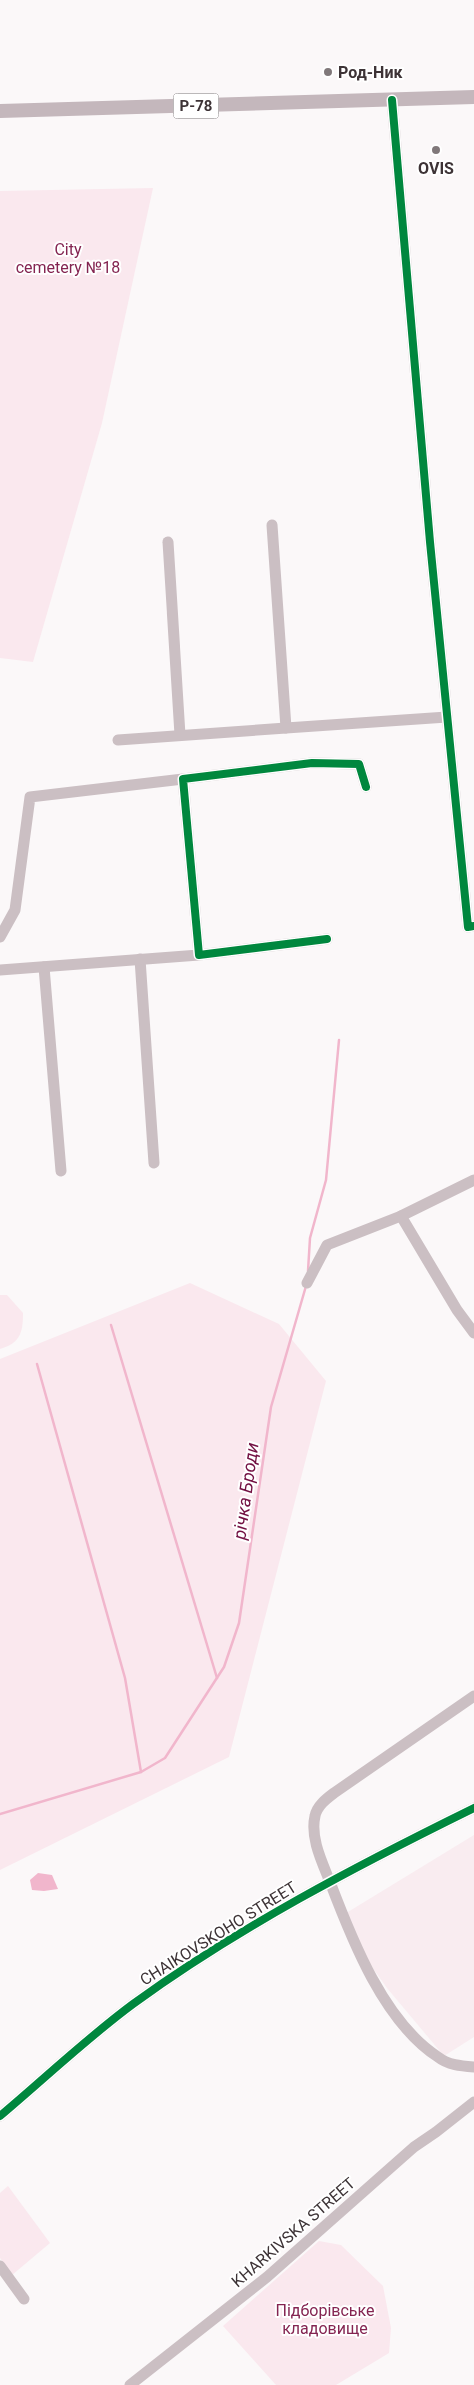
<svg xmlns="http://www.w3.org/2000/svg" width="474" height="2385" viewBox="0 0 474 2385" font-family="Roboto,sans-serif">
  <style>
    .built { fill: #f9ecf0 }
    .green { fill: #fae8ee }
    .water { fill: #f1b6cc }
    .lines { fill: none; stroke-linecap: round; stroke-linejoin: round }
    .stream { stroke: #f1b6cc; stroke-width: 2.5 }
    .minor { stroke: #cbbfc3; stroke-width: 11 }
    .major { stroke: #c4b7bc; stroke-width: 14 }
    .cycleway-casing { stroke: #fff; stroke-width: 11 }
    .cycleway { stroke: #00873e; stroke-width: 8 }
    .poi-dot { fill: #80787a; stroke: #fff; stroke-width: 2 }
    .labels { text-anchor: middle; stroke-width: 4; stroke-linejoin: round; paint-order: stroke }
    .shield { fill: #fff; stroke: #777072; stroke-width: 1 }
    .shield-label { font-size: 15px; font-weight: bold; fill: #3d3336 }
    .poi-label { font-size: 16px; font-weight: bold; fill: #3d3336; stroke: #fff; text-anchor: start }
    .park-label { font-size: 16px; fill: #842451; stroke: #fff }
    .street-label { font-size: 16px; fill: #3d3336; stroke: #fff }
    .water-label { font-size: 18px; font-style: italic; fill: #731143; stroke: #fff }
  </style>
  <rect width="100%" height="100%" fill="#fbf8f9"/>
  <path class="built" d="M474 1835V2037L444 2056 387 1988 362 1953 343 1915Z"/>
  <g class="green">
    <path d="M153 188 102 423 33 662 0 658V191Z"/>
    <path d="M190 1283 279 1324 326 1381 229 1757 0 1870V1359Z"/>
    <path d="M0 1295H7L23 1313C23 1333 20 1343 0 1349Z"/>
    <path d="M8 2186 50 2243 12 2275 0 2258V2193Z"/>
    <path d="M319 2241 341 2245 383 2286 391 2328 389 2353 336 2385H276L223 2326Z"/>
  </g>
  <path class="water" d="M38 1873 52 1875 58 1889 44 1891 32 1890 30 1880Z"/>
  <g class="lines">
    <g class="stream">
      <path d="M308 1271 310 1238 326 1180 339 1040"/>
      <path d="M111 1325 217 1678"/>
      <path d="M37 1364 125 1678 141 1772"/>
      <path d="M0 1814 141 1772 165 1758 224 1667 239 1623 271 1407 306 1286"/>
    </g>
    <g class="minor">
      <path d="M392 100 430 542 468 927 474 926"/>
      <path d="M272 525 286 728 447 717"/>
      <path d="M168 542 180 735"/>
      <path d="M118 740 286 728"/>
      <path d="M0 937 15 910 30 797 183 779"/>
      <path d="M327 939 199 955 183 779 312 763 359 764 366 787"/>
      <path d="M140 959 154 1163"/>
      <path d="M44 967 61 1171"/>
      <path d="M0 970 199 955"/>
      <path d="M401 1216 457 1310 474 1333"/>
      <path d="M307 1283 327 1245 401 1216 474 1180"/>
      <path d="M474 1696 334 1793C326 1799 317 1806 315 1816 310 1838 322 1862 330 1882 352 1940 384 2022 438 2057 448 2065 461 2066 474 2067"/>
      <path d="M0 2116C44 2079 87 2038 133 2004 239 1927 356 1866 474 1808"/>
      <path d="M0 2266 24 2299"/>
      <path d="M130 2385 267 2277 414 2147 436 2132 474 2102"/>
    </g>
    <path class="major" d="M0 111 474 97"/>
    <defs>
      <g id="cycleway">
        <path d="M392 100 430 542 468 927 474 926"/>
        <path d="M327 939 199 955 183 779 312 763 359 764 366 787"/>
        <path d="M0 2116C44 2079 87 2038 133 2004 239 1927 356 1866 474 1808"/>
      </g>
    </defs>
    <use href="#cycleway" class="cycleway-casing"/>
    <use href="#cycleway" class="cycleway"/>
  </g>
  <g class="poi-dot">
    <circle cx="328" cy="72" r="5"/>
    <circle cx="436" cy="150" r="5"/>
  </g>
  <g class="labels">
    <rect class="shield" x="173.5" y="93.5" width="45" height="25" rx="4"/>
    <g class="shield-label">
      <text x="196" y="111">Р-78</text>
    </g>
    <g class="poi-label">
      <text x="338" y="78">Род-Ник</text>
      <text x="436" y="174" text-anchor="middle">OVIS</text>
    </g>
    <g class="park-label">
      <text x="68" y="255">City<tspan x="68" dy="18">cemetery №18</tspan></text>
      <text x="325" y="2316">Підборівське<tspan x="325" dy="18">кладовище</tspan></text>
    </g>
    <g class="street-label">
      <text transform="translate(218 1933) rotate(-32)" y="6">CHAIKOVSKOHO STREET</text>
      <text transform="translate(293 2232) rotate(-41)" y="6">KHARKIVSKA STREET</text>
    </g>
    <g class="water-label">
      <text transform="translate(246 1491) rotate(-82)" y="6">річка Броди</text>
    </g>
  </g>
</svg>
